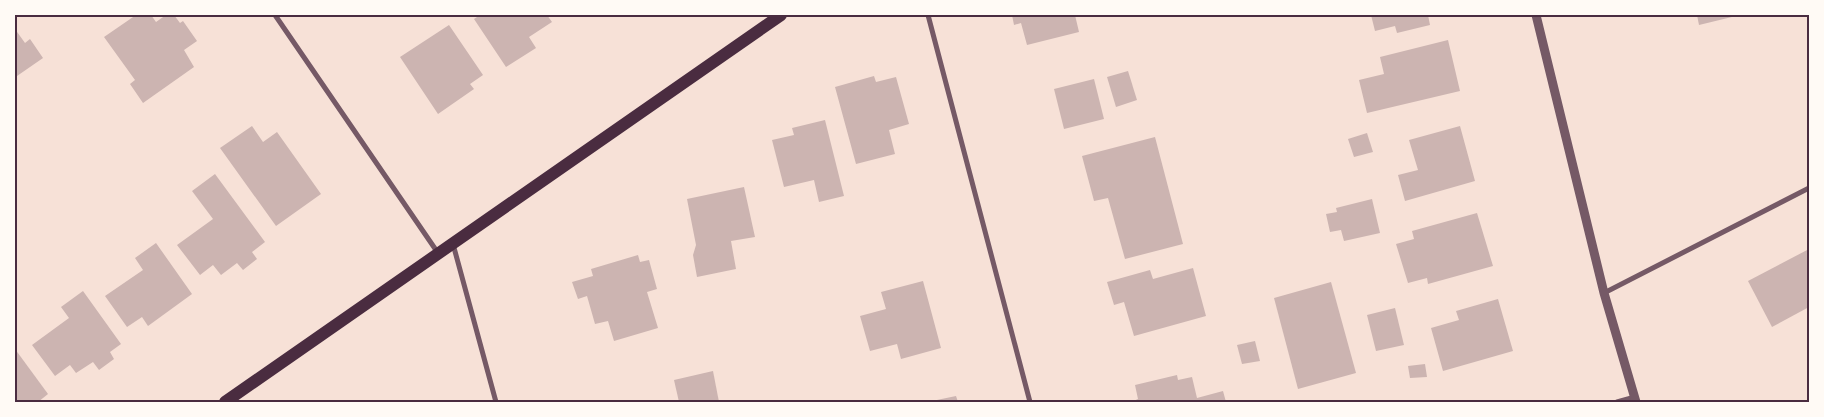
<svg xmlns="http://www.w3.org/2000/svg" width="1824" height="417" viewBox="0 0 1824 417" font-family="Overpass,sans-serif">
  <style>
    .building { fill: #ccb4b1 }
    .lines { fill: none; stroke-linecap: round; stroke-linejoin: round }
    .minor { stroke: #755966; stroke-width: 5 }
    .tertiary { stroke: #755966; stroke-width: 9 }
    .primary { stroke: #4a2c40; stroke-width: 12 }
    .neatline { fill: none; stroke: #4a2c40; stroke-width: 2 }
  </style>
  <rect width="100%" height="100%" fill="#f7e1d7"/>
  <g class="building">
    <path d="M136 15H151L156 22 166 15H174L180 23 183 21 197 41 184 50 194 67 143 103 130 84 135 80 104 37Z"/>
    <path d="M480 15H547L552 22 529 37 536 48 506 67 474 19Z"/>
    <path d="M1012 15H1075L1079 32 1027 45 1021 23 1014 25Z"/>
    <path d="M1371 15H1428L1430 25 1397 33 1395 26 1375 31Z"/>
    <path d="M1697 15H1736V16L1699 25Z"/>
    <path d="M449 25 483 75 470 84 474 89 438 114 400 57Z"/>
    <path d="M15 29 25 43 30 39 43 58 17 76 15 73Z"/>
    <path d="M1448 40 1460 91 1367 113 1359 80 1384 74 1380 57Z"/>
    <path d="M1128 71 1137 100 1116 107 1107 77Z"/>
    <path d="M874 76 876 82 896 77 909 124 889 130 895 154 856 164 835 87Z"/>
    <path d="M1094 79 1104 119 1064 129 1054 89Z"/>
    <path d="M825 120 844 196 819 202 814 180 784 187 772 140 794 135 792 128Z"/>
    <path d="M252 126 263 142 277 132 321 194 276 226 220 148Z"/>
    <path d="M1460 126 1475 181 1405 201 1398 175 1418 170 1409 140Z"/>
    <path d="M1367 133 1373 152 1354 157 1348 139Z"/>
    <path d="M1155 137 1183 244 1125 259 1108 198 1094 201 1082 156Z"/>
    <path d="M215 174 265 242 252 252 257 259 243 270 237 263 221 275 213 265 200 275 177 245 213 219 192 191Z"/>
    <path d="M744 187 755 237 731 241 736 269 697 277 693 255 696 245 687 199Z"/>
    <path d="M1372 199 1380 233 1344 241 1341 230 1330 232 1326 214 1337 212 1336 208Z"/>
    <path d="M1477 213 1493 266 1428 284 1427 278 1408 283 1396 244 1414 239 1412 231Z"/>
    <path d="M156 243 192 294 148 326 142 317 127 327 105 296 143 270 135 258Z"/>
    <path d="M1809 249V307L1772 327 1748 281Z"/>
    <path d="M638 255 640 262 649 260 657 289 647 292 658 328 614 341 608 321 595 324 587 296 578 299 572 282 593 276 591 269Z"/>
    <path d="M1193 268 1206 316 1134 336 1124 302 1114 305 1107 282 1150 270 1153 279Z"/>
    <path d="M923 281 941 348 901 359 897 344 870 351 860 316 886 309 881 292Z"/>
    <path d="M1331 282 1356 373 1298 389 1274 298Z"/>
    <path d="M83 291 121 344 110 352 114 359 99 370 93 362 76 373 70 365 55 376 32 345 69 318 61 307Z"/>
    <path d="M1498 299 1513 351 1443 371 1431 328 1459 320 1456 311Z"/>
    <path d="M1395 308 1404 345 1376 351 1367 315Z"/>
    <path d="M1255 341 1260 361 1242 364 1237 345Z"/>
    <path d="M15 349 48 394 38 402H15Z"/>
    <path d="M1425 364 1427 377 1410 378 1408 366Z"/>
    <path d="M713 371 719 402H679L674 380Z"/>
    <path d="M1177 375 1178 380 1192 377 1197 398 1223 391 1226 402H1131L1138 399 1135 385Z"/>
    <path d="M956 396 958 402H932V401Z"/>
  </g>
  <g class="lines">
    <g class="minor">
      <path d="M275 15 438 253"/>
      <path d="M928 15 1030 402"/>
      <path d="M453 244 496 402"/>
      <path d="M1604 293 1809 188"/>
      <path d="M1617 402 1635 397"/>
    </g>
    <path class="tertiary" d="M1536 15 1604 293 1636 402"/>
    <path class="primary" d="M225 402 781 15"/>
  </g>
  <rect width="1824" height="417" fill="none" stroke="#fffaf5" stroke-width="32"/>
  <rect x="16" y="16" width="1792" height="385" class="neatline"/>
</svg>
